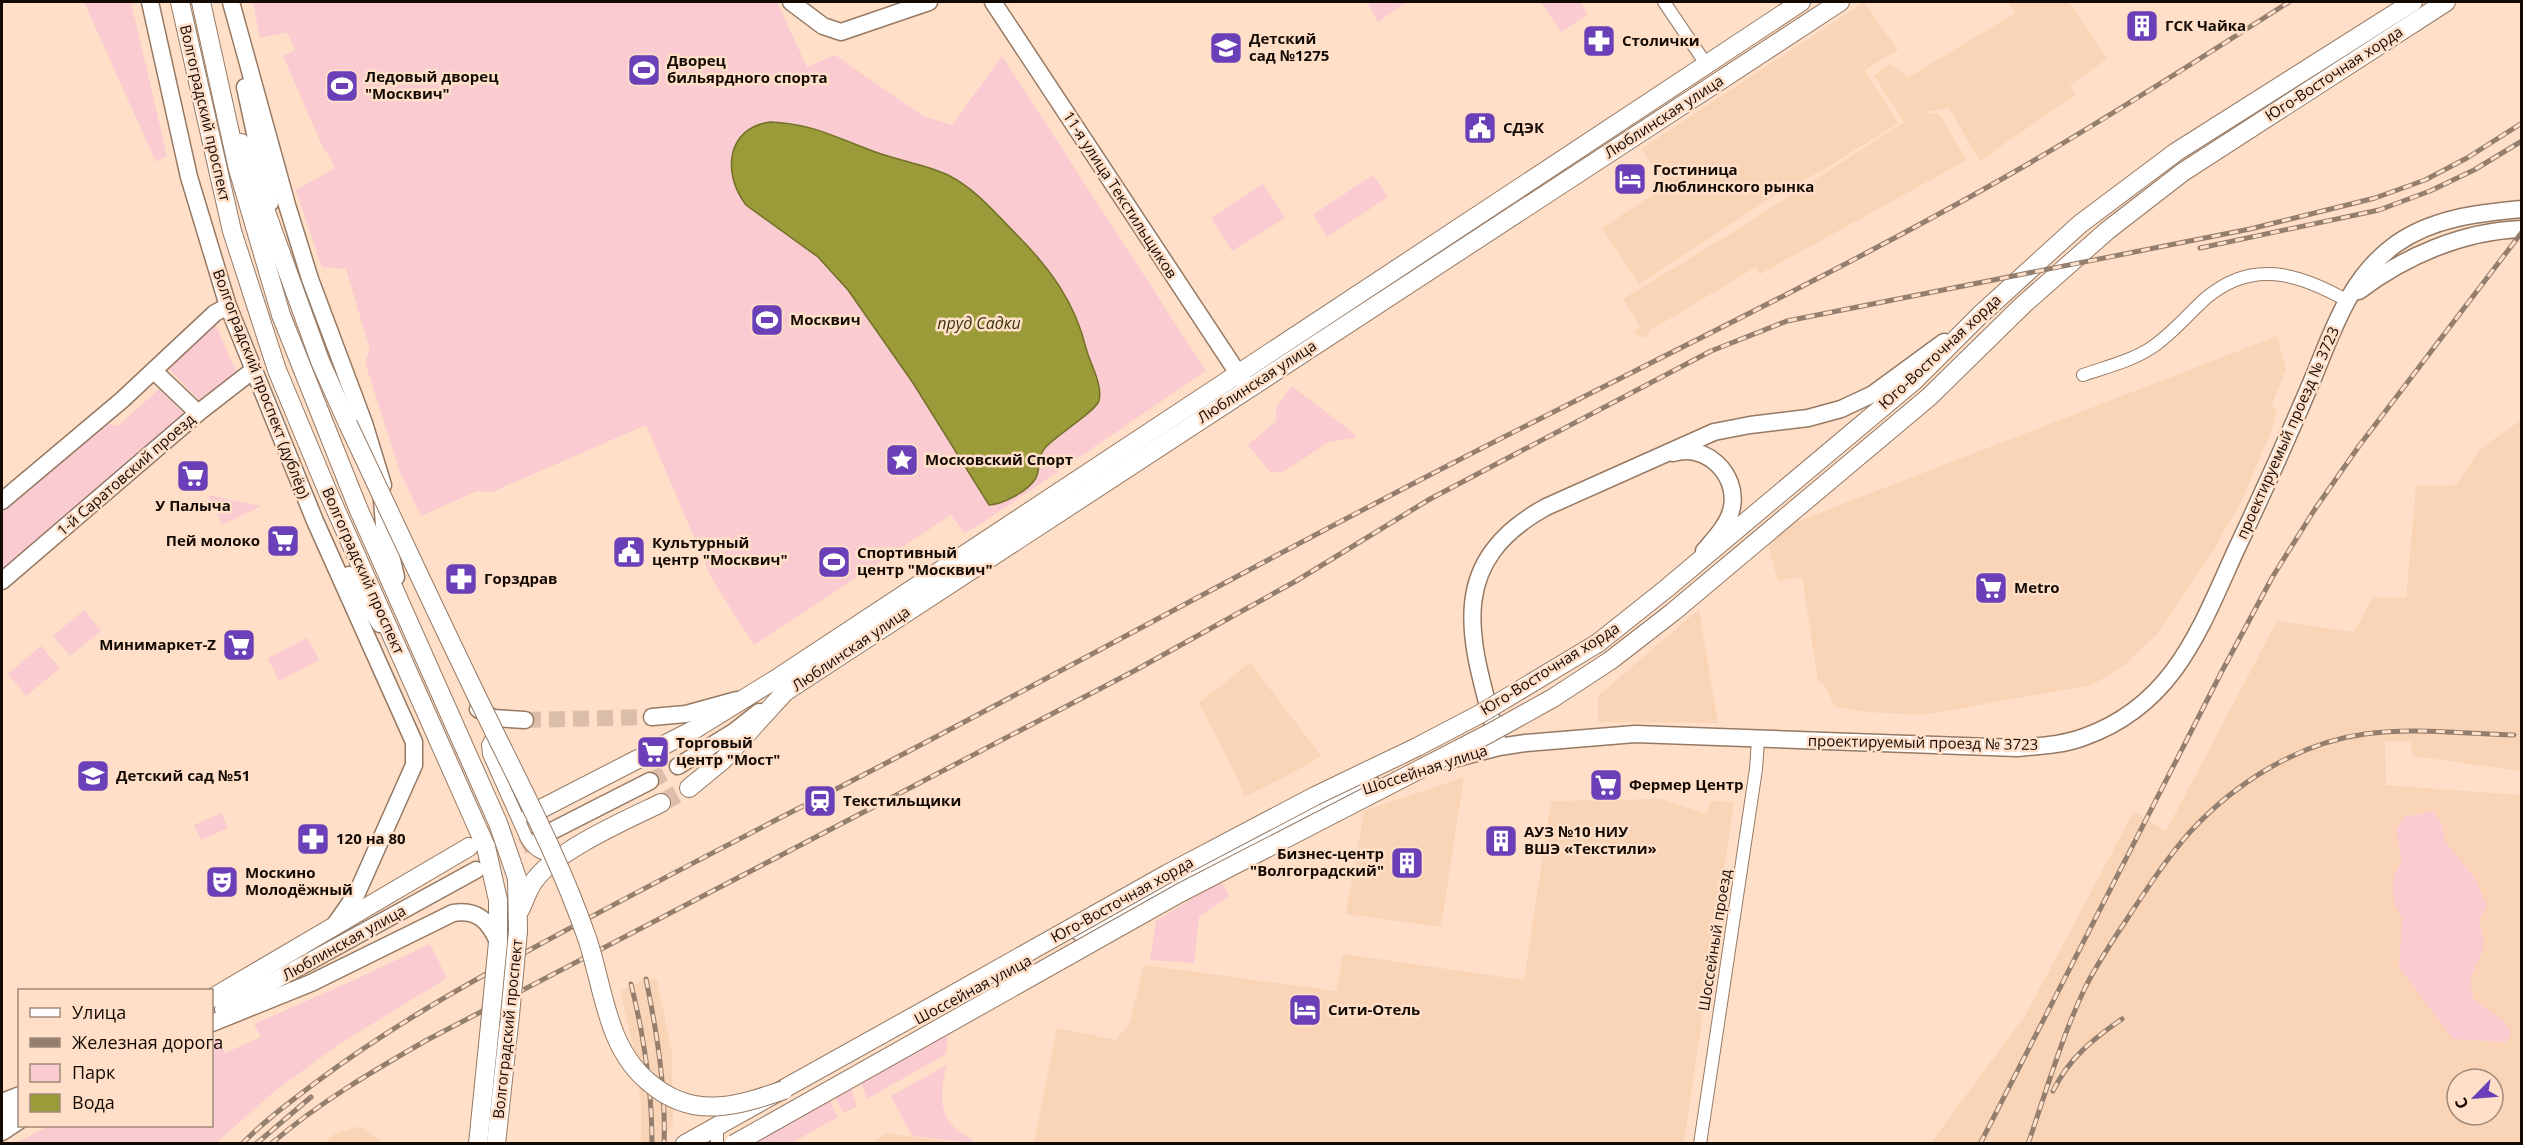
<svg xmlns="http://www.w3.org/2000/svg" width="2523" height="1145" viewBox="0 0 2523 1145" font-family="'Open Sans',sans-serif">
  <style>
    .built { fill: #fad4b7; fill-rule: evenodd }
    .green { fill: #facbd0 }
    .water { fill: #9c9b39; stroke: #737029; stroke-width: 1.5 }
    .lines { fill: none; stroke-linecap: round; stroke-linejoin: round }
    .secondary-tunnel { stroke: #dcbfaa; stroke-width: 16; stroke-dasharray: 16 8; stroke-linecap: butt }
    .primary-tunnel { stroke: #dcbfaa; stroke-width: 18; stroke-dasharray: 18 9; stroke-linecap: butt }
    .street-casing { stroke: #957963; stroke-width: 14 }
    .secondary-casing { stroke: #957963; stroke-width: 19 }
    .primary-casing { stroke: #957963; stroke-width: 20 }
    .street { stroke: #fff; stroke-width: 12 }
    .secondary { stroke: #fff; stroke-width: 16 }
    .primary { stroke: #fff; stroke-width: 18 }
    .rail-casing { stroke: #947e6e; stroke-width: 5 }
    .rail { stroke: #ffdfc7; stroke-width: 3; stroke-dasharray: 9; stroke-linecap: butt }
    .primary-bridge-casing { stroke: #957963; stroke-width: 20; stroke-linecap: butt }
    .primary-bridge { stroke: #fff; stroke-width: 18 }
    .labels { text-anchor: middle; stroke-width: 5; stroke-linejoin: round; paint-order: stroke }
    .poi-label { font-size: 15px; font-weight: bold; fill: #140a04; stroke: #ffdfc7; text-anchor: start }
    .street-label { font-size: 15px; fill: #140a04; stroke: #ffdfc7 }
    .water-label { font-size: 16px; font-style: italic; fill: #38370e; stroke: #ffdfc7 }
  </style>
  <rect width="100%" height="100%" fill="#ffdfc7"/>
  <g class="built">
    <path d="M1864 2 1898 50 1865 70 1898 123 1825 169 1769 199 1639 284 1602 228 1666 186 1641 149Z"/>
    <path d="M2009 2H2069L2107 59 2070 85 2076 94 1980 161 1949 108 1922 113 1939 114 1967 160 1760 274 1756 267 1651 330 1646 338 1634 334 1640 326 1623 299 1743 226 1904 122 1874 76 1890 64 1909 77 2015 13Z"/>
    <path d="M2277 336 2286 369 2271 407 2277 409 2271 432 2237 511 2225 528 2215 548 2157 634 2125 665 2092 685 1922 715 1866 712 1834 707 1827 688 1818 681 1802 577 1778 581 1768 545 1783 527Z"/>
    <path d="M2521 420V771L2412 756 2411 741H2385L2386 785 2521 795V1143L1930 1144 2026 1014 2134 811 2166 831 2277 621 2354 632 2373 597 2406 598 2416 486 2456 485 2480 449ZM2457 1079H2493V1115H2457Z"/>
    <path d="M1699 609 1718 723 1598 722V696Z"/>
    <path d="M1250 662 1321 756 1294 772 1244 797 1241 786 1199 703Z"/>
    <path d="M1464 777 1441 927 1346 914 1364 811Z"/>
    <path d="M1660 799 1707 814 1710 801 1734 802 1684 1143H1034L1057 1028 1116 1040 1130 1022 1144 965 1336 991 1343 954 1524 980 1551 801Z"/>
    <path d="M646 979H657L672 1053 673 1123 667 1133V1143H641V1104L635 1054 620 991Z"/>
    <path d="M356 1127 364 1128 383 1143H324L333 1135Z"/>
    <path d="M886 1133 956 1143H873Z"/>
  </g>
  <g class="green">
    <path d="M84 2H131L167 156 156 162Z"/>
    <path d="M253 2H777L807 67 835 55 923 116 952 125 1002 56 1206 371 982 523 964 533 951 515 754 645 713 581 646 425 492 492 477 491 421 516 400 472 365 362 370 350 346 269 322 267 296 190 335 168 326 150H324L283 56 295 50 287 32 260 38Z"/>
    <path d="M1367 2H1404L1405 3 1378 22Z"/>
    <path d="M1541 2H1580L1588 14 1561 32Z"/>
    <path d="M1373 175 1388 197 1327 237 1313 215Z"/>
    <path d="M1263 184 1285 218 1232 251 1211 218Z"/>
    <path d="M215 324 237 373 201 402 167 367Z"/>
    <path d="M1292 386 1356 435 1355 438 1329 442 1283 472H1270L1248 445 1276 421V407Z"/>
    <path d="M159 389 185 415 2 572V511L106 423 118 426Z"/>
    <path d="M208 495 261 506 222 525Z"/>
    <path d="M84 610 101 631 70 656 53 636Z"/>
    <path d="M307 638 319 660 279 681 268 658Z"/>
    <path d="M41 646 60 668 26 696 8 674Z"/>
    <path d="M2434 811 2442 825 2445 842 2474 877 2487 905 2479 921C2491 953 2477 953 2471 981 2470 987 2473 994 2474 1000L2501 1019 2511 1031 2507 1042 2453 1039 2399 967 2402 919 2395 905 2393 891 2394 875 2402 861 2396 830 2404 817Z"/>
    <path d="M221 813 228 828 201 840 194 825Z"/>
    <path d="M1221 881 1229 896 1199 917 1194 963 1150 960 1156 921Z"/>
    <path d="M430 944 447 978 341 1043 276 1090 216 1143H16L49 1126H212V1041L218 1039 225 1053 261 1037 254 1024 352 981Z"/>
    <path d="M948 1033 946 1054 867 1099 860 1080Z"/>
    <path d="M947 1065C941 1088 937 1111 956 1129 962 1135 971 1136 974 1143L912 1136 891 1096Z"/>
    <path d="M850 1085 857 1107 843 1113 834 1095Z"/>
    <path d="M829 1099 838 1117 791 1143 752 1144Z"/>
  </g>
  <path class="water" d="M770 122C813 124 832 136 870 150 895 160 924 164 948 175 977 190 994 212 1016 234 1049 267 1075 302 1086 348 1090 364 1103 384 1099 401 1095 412 1055 436 1045 448 1036 459 1041 468 1036 478 1028 491 1004 504 989 505L913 383 848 290 818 257 746 205C722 174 726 128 770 122Z"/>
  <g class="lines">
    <g class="secondary-tunnel">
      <path d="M525 720 652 717"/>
      <path d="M650 781 678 766"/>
      <path d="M479 868 540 837"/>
    </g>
    <g class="primary-tunnel">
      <path d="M638 759 666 744"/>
      <path d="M661 803 689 788"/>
      <path d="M469 847 531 814"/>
    </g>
    <defs>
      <g id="street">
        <path d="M1664 2 1706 64"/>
        <path d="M2083 375C2106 367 2131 361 2151 348 2172 334 2187 315 2206 298 2252 259 2298 273 2346 300"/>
        <path d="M496 730 488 745 489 754 527 839C534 851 544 856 557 855"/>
        <path d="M717 1144V1130"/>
        <path d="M1700 1144 1756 769 1758 740"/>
      </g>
      <g id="secondary">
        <path d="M150 2 189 177 228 306 315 521 414 742V765L357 893 336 923"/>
        <path d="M231 2 287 205 310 279 364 423 383 485"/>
        <path d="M791 2 823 26 841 32 929 2"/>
        <path d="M993 2 1245 384"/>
        <path d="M245 87 270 203"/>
        <path d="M2359 291C2405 256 2463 231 2522 229"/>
        <path d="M154 371 198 413"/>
        <path d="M1673 453C1706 443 1738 474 1732 507 1729 524 1715 538 1704 551"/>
        <path d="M382 500 384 525 396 577"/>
        <path d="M2 501 122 400 215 313 228 306"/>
        <path d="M349 575 380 624"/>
        <path d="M2 581 198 413 252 371"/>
        <path d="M478 709 493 718 525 720"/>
        <path d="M652 717 686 714 737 700"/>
        <path d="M1498 743C1473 647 1439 566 1546 507L1714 432 1750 425 1808 418 1841 409 1873 394 1944 342"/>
        <path d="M1446 761 1499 747 1526 743 1635 734 2017 748C2040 746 2063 745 2084 737 2174 705 2200 629 2236 550 2263 493 2289 435 2314 376 2334 327 2351 276 2396 244 2433 218 2478 213 2522 209"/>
        <path d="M678 766 735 731 759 712"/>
        <path d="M540 837 650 781"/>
        <path d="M1080 933 1285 825 1373 785"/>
        <path d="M223 1009 476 870"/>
        <path d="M212 1023 311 983 453 913C477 909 489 921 498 942"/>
        <path d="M2 1102 20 1095"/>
        <path d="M2 1132 20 1120"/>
      </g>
      <g id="primary">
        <path d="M180 2 232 231 277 370 327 490 486 847 498 900V942"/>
        <path d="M201 2 238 169 281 315 358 508 498 823 517 878 518 931"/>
        <path d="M241 143 320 361 348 424"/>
        <path d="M1598 643 1667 588 1915 380 1980 315 2080 224 2176 152 2413 2"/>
        <path d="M1611 660 1673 612 1929 397 2024 304 2108 230 2183 172 2446 2"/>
        <path d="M666 744 695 729 776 679 1801 2"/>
        <path d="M689 788 723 760 785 692 1840 2"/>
        <path d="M531 814 638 759"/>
        <path d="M520 910C525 900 528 889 534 881 555 851 628 819 661 803"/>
        <path d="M212 998 469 847"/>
        <path d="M2 1116 20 1103"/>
        <path d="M478 1144 490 1025"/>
        <path d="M496 1144 510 1015"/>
        <path d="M685 1144 945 999"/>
      </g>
    </defs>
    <use href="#street" class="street-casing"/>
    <use href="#secondary" class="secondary-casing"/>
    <use href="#primary" class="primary-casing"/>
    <use href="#street" class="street"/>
    <use href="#secondary" class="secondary"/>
    <use href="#primary" class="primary"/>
    <defs>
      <g id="rail">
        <path d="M2200 248 2379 210 2430 191 2474 170 2522 141"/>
        <path d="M646 979C657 1033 666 1088 664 1144"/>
        <path d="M631 984C644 1036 652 1090 652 1144"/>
        <path d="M2053 1091C2069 1058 2093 1039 2122 1019"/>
        <path d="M242 1144C264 1121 289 1103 315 1083 384 1031 458 989 535 947 652 883 771 823 890 761 1078 663 1264 560 1453 463 1645 364 1841 272 2028 164 2117 112 2203 57 2289 2"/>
        <path d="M256 1144 311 1097"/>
        <path d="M271 1144C318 1103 373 1071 427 1040L1134 671 1296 581 1430 499 1711 351 1787 321 2250 229 2375 198 2425 180 2467 158 2522 123"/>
        <path d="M1980 1144 2221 673 2273 576 2315 509 2359 446 2522 232"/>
        <path d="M2028 1144C2046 1092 2061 1039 2084 990 2096 965 2113 940 2129 916 2148 887 2167 858 2190 832 2235 783 2298 743 2365 734 2414 727 2465 734 2514 735"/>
      </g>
    </defs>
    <use href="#rail" class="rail-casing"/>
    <use href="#rail" class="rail"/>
    <defs>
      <g id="primary-bridge">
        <path d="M348 424C394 521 439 619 486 715 522 789 560 860 587 938 604 988 606 1049 651 1084 694 1120 737 1106 784 1090"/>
        <path d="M945 999 1167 874 1315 796 1417 747 1480 714 1598 643"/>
        <path d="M510 1015 518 931"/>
        <path d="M490 1025 498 942"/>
        <path d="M734 1144 1178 894 1490 733 1553 698 1611 660"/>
      </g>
    </defs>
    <use href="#primary-bridge" class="primary-bridge-casing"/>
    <use href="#primary-bridge" class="primary-bridge"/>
  </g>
  <defs>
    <symbol id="building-square" viewBox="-11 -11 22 22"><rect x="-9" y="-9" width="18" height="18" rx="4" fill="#6a3fb7" stroke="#ffdfc7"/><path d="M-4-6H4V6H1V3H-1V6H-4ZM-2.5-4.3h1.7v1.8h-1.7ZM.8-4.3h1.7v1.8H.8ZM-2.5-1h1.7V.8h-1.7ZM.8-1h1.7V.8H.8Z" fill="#fff"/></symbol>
    <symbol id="pharmacy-square" viewBox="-11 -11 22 22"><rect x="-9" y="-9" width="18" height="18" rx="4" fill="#6a3fb7" stroke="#ffdfc7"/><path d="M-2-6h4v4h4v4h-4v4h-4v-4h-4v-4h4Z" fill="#fff"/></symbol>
    <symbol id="school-square" viewBox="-11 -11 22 22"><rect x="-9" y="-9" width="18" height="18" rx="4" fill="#6a3fb7" stroke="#ffdfc7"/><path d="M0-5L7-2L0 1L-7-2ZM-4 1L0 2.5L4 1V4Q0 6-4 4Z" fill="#fff"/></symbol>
    <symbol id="stadium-square" viewBox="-11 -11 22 22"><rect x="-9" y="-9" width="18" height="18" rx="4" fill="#6a3fb7" stroke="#ffdfc7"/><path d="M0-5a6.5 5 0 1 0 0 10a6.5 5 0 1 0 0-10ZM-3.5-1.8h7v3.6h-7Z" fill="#fff"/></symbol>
    <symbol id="civic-square" viewBox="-11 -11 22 22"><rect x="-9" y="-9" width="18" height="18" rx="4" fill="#6a3fb7" stroke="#ffdfc7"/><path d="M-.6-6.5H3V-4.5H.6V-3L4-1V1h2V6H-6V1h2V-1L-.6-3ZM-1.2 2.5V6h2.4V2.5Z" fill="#fff"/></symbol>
    <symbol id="hotel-square" viewBox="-11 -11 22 22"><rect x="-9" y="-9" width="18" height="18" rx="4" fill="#6a3fb7" stroke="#ffdfc7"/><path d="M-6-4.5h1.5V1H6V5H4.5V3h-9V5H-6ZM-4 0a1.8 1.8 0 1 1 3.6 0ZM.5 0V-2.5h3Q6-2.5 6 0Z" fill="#fff"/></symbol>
    <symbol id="sight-square" viewBox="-11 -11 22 22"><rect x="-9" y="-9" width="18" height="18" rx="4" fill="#6a3fb7" stroke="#ffdfc7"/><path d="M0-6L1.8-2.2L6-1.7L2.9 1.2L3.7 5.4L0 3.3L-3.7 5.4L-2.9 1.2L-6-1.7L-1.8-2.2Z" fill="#fff"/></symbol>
    <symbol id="supermarket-square" viewBox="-11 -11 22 22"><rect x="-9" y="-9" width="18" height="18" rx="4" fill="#6a3fb7" stroke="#ffdfc7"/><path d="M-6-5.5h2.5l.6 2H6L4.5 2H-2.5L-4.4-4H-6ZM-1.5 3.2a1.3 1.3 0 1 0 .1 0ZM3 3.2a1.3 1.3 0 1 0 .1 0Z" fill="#fff"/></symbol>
    <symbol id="station-square" viewBox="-11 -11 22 22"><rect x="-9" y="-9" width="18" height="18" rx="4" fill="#6a3fb7" stroke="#ffdfc7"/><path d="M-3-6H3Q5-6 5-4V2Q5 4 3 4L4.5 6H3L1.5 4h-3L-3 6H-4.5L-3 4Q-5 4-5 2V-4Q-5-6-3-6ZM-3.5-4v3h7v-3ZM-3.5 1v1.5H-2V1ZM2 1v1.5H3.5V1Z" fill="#fff"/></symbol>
    <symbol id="theatre-square" viewBox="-11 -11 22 22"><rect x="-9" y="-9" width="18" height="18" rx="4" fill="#6a3fb7" stroke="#ffdfc7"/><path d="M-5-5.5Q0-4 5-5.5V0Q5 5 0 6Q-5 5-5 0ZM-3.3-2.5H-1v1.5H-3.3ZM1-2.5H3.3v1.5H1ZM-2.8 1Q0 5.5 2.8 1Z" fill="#fff"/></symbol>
  </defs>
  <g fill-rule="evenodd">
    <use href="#building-square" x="2123" y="7" width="38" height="38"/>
    <use href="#pharmacy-square" x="1580" y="22" width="38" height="38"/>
    <use href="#school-square" x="1207" y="29" width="38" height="38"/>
    <use href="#stadium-square" x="625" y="51" width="38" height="38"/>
    <use href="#stadium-square" x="323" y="67" width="38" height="38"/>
    <use href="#civic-square" x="1461" y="109" width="38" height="38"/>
    <use href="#hotel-square" x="1611" y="160" width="38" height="38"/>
    <use href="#stadium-square" x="748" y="301" width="38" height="38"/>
    <use href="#sight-square" x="883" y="441" width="38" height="38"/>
    <use href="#supermarket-square" x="174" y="457" width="38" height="38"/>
    <use href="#supermarket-square" x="264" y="522" width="38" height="38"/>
    <use href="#civic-square" x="610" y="533" width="38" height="38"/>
    <use href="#stadium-square" x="815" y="543" width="38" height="38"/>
    <use href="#pharmacy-square" x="442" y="560" width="38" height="38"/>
    <use href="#supermarket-square" x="1972" y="569" width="38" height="38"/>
    <use href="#supermarket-square" x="220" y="626" width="38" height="38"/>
    <use href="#supermarket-square" x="634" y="733" width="38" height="38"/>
    <use href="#school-square" x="74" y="757" width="38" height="38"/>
    <use href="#supermarket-square" x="1587" y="766" width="38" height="38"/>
    <use href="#station-square" x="801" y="782" width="38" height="38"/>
    <use href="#pharmacy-square" x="294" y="820" width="38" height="38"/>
    <use href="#building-square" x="1482" y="822" width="38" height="38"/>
    <use href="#building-square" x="1388" y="844" width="38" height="38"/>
    <use href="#theatre-square" x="203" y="863" width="38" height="38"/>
    <use href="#hotel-square" x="1286" y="991" width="38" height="38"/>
  </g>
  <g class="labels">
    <g class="poi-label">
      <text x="2165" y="31">ГСК Чайка</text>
      <text x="1249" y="44">Детский<tspan x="1249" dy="17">сад №1275</tspan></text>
      <text x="1622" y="46">Столички</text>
      <text x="667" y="66">Дворец<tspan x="667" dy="17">бильярдного спорта</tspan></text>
      <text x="365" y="82">Ледовый дворец<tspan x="365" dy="17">"Москвич"</tspan></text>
      <text x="1503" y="133">СДЭК</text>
      <text x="1653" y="175">Гостиница<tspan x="1653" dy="17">Люблинского рынка</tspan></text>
      <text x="790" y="325">Москвич</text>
      <text x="925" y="465">Московский Спорт</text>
      <text x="193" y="511" text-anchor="middle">У Палыча</text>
      <text x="260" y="546" text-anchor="end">Пей молоко</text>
      <text x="652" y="548">Культурный<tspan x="652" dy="17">центр "Москвич"</tspan></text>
      <text x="857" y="558">Спортивный<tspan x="857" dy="17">центр "Москвич"</tspan></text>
      <text x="484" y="584">Горздрав</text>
      <text x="2014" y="593">Metro</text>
      <text x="216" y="650" text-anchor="end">Минимаркет-Z</text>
      <text x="676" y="748">Торговый<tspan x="676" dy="17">центр "Мост"</tspan></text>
      <text x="116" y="781">Детский сад №51</text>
      <text x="1629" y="790">Фермер Центр</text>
      <text x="843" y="806">Текстильщики</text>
      <text x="1524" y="837">АУЗ №10 НИУ<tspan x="1524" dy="17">ВШЭ «Текстили»</tspan></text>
      <text x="336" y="844">120 на 80</text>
      <text x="1384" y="859" text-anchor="end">Бизнес-центр<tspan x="1384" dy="17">"Волгоградский"</tspan></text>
      <text x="245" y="878">Москино<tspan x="245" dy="17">Молодёжный</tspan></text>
      <text x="1328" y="1015">Сити-Отель</text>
    </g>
    <g class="street-label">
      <text transform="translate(2334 74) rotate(-33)" y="5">Юго-Восточная хорда</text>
      <text transform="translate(205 113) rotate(77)" y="5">Волгоградский проспект</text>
      <text transform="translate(1664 117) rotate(-33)" y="5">Люблинская улица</text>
      <text transform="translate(1120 195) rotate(57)" y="5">11-я улица Текстильщиков</text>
      <text transform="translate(1940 352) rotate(-43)" y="5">Юго-Восточная хорда</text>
      <text transform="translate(1257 382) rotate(-33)" y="5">Люблинская улица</text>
      <text transform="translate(261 384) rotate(69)" y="5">Волгоградский проспект (дублёр)</text>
      <text transform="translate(2288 433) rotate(-66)" y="5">проектируемый проезд № 3723</text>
      <text transform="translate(126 475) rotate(-41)" y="5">1-й Саратовский проезд</text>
      <text transform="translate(363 571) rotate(66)" y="5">Волгоградский проспект</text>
      <text transform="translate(851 649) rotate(-34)" y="5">Люблинская улица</text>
      <text transform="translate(1550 669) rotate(-32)" y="5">Юго-Восточная хорда</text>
      <text transform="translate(1923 743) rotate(1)" y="5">проектируемый проезд № 3723</text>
      <text transform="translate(1425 770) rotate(-18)" y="5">Шоссейная улица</text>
      <text transform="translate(1122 900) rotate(-29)" y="5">Юго-Восточная хорда</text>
      <text transform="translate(1715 940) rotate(-81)" y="5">Шоссейный проезд</text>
      <text transform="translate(344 943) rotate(-29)" y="5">Люблинская улица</text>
      <text transform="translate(973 990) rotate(-28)" y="5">Шоссейная улица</text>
      <text transform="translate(508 1029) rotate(-84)" y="5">Волгоградский проспект</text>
    </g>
    <g class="water-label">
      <text x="979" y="329">пруд Садки</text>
    </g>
  </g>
  <rect width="2523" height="1145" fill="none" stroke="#140a04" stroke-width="6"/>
  <rect x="18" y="989" width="195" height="138" fill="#ffdfc7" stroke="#a18a79" stroke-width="1.5"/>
  <rect x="30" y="1008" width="30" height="9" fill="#ffffff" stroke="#a18a79" stroke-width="1.5"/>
  <text x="72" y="1019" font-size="18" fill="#140a04">Улица</text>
  <rect x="30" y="1038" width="30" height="9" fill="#947e6e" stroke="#a18a79" stroke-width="1.5"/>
  <text x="72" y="1049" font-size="18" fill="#140a04">Железная дорога</text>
  <rect x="30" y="1064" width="30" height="18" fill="#facbd0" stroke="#a18a79" stroke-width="1.5"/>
  <text x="72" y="1079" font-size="18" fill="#140a04">Парк</text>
  <rect x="30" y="1094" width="30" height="18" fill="#9c9b39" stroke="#a18a79" stroke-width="1.5"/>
  <text x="72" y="1109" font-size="18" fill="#140a04">Вода</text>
  <g transform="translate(2475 1097) rotate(245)"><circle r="28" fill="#ffdfc7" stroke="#a18a79" stroke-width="1.5"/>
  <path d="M0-4.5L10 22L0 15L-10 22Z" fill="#6a3fb7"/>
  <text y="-9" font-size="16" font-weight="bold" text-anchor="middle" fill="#140a04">С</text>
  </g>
</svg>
